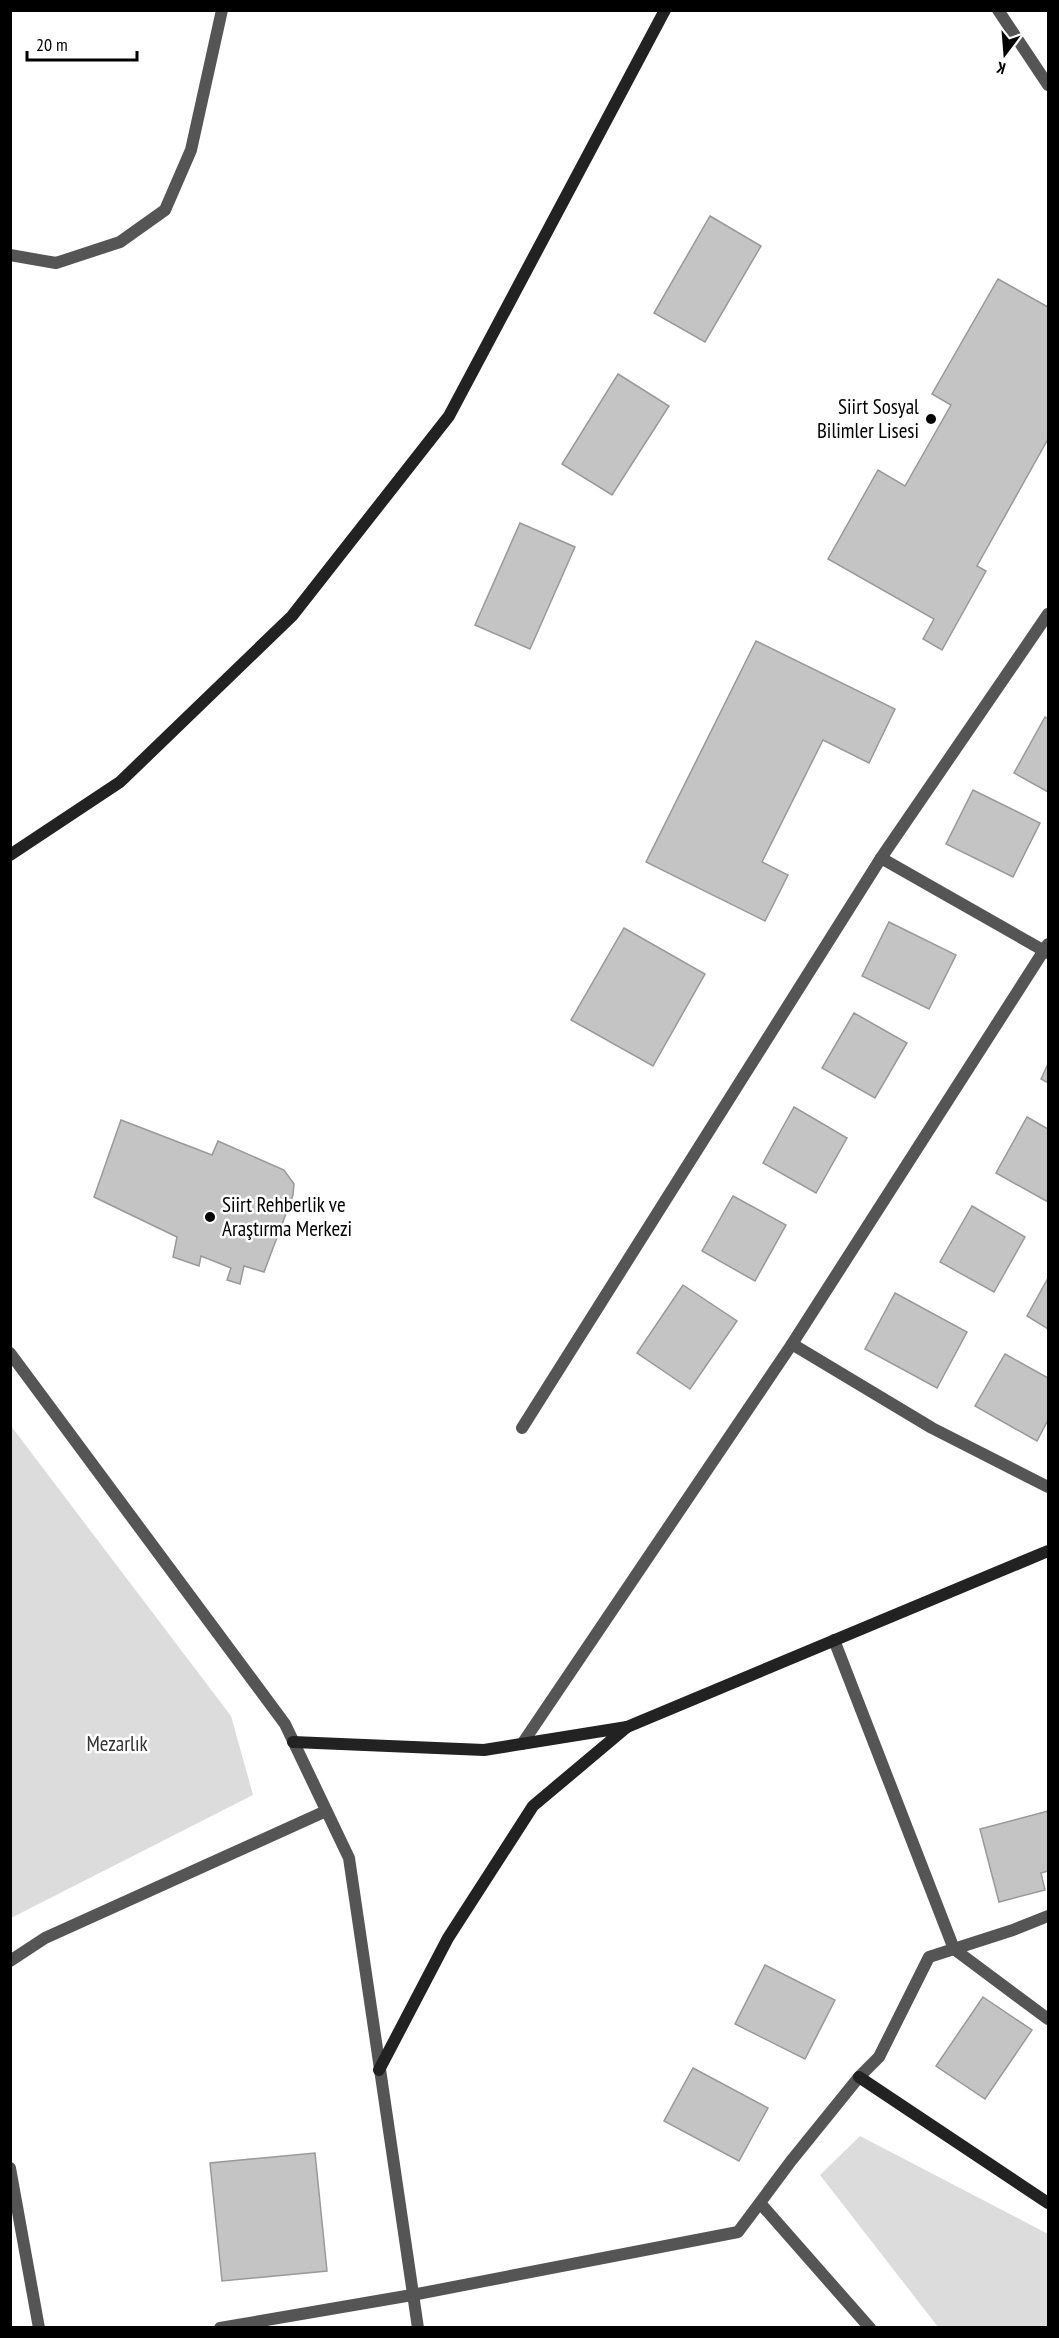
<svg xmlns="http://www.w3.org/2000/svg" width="1059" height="2338" viewBox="0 0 1059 2338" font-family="'PT Sans Narrow',sans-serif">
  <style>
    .green { fill: #dcdcdc }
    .building { fill: #c4c4c4; stroke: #999; stroke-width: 1.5 }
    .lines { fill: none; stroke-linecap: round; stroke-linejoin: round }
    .street { stroke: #555; stroke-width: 12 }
    .secondary { stroke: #222; stroke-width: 12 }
    .poi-dot { fill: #000; stroke: #fff; stroke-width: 2 }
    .labels { text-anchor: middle; stroke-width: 5; stroke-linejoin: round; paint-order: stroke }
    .poi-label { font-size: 21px; fill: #000; stroke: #fff; text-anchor: end }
    .park-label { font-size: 21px; fill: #333; stroke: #fff }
  </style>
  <rect width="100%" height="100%" fill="#fff"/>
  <g class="green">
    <path d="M11 1426 231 1716 253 1795 11 1918Z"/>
    <path d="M860 2136 1048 2234V2327H938L820 2175Z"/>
  </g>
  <g class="building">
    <path d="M710 216 761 246 705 342 654 313Z"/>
    <path d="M998 279 1048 307V439L977 566 986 571 942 650 923 639 934 619 828 559 878 470 905 486 951 405 932 394Z"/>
    <path d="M618 374 669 406 612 495 562 464Z"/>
    <path d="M520 523 575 547 530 649 475 625Z"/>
    <path d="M756 641 895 709 869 763 823 740 762 862 788 875 765 921 646 862Z"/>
    <path d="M1045 717 1048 719V792L1014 773Z"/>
    <path d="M973 790 1040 823 1013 877 946 844Z"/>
    <path d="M889 922 956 955 929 1009 862 976Z"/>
    <path d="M624 928 705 974 653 1066 571 1020Z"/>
    <path d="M854 1013 907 1043 875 1098 822 1068Z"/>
    <path d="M1048 1064V1083L1041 1079Z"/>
    <path d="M794 1107 847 1138 816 1193 763 1163Z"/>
    <path d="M1027 1117 1048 1129V1202L996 1173Z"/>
    <path d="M121 1120 212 1155 218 1141 284 1170 294 1184 293 1195 264 1272 244 1266 240 1284 227 1280 231 1268 201 1256 199 1266 173 1257 177 1237 94 1197Z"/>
    <path d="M733 1196 786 1225 755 1281 702 1251Z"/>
    <path d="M972 1206 1025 1237 994 1292 940 1262Z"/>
    <path d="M1048 1278V1329L1027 1316Z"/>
    <path d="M683 1285 737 1321 690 1389 637 1353Z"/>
    <path d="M895 1293 967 1332 937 1388 865 1349Z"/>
    <path d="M1005 1354 1048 1378V1420L1037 1441 975 1406Z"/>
    <path d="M1048 1811V1871L1041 1873 1045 1890 999 1902 980 1829Z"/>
    <path d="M765 1965 835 2000 805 2059 735 2024Z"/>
    <path d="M983 1997 1032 2030 985 2099 936 2066Z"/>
    <path d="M693 2068 768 2108 739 2161 664 2121Z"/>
    <path d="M315 2153 327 2271 222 2281 210 2163Z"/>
  </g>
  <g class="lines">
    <g class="street">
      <path d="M998 10 1048 85"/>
      <path d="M10 255 56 263 120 242 165 210 191 150 222 10"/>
      <path d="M881 858 1048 953"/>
      <path d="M792 1344 932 1428 1048 1487"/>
      <path d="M10 1353 285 1724 349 1858 418 2328"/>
      <path d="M522 1428 881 858 1048 614"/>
      <path d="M834 1640 954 1949 1048 2019"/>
      <path d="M522 1744 792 1344 1048 944"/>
      <path d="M10 1961 45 1938 326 1811"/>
      <path d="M10 2168 39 2328"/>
      <path d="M760 2203 870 2328"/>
      <path d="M220 2328 412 2295 738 2232 791 2161 859 2077 879 2057 929 1957 1013 1930 1048 1916"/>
    </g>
    <g class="secondary">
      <path d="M10 855 120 782 292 616 449 416 665 10"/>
      <path d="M627 1727 1048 1551"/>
      <path d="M293 1742 484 1750 627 1727 533 1806 448 1938 379 2070"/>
      <path d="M859 2077 1048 2203"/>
    </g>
  </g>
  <g class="poi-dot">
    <circle cx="931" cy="419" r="6"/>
    <circle cx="210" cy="1217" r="6"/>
  </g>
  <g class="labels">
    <g class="poi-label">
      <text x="919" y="414">Siirt Sosyal<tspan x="919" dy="24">Bilimler Lisesi</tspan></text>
      <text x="222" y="1212" text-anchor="start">Siirt Rehberlik ve<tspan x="222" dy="24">Araştırma Merkezi</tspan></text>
    </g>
    <g class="park-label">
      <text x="117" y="1751">Mezarlık</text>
    </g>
  </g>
  <rect width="1059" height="2338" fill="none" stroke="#000000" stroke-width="24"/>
  <g transform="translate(1005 54) rotate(196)" stroke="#ffffff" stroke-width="4.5" paint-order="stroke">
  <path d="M0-4.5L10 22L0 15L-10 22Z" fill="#000000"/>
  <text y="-9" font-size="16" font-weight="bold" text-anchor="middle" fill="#000000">K</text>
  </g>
  <path d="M27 51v9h110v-9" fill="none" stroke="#000000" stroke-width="3"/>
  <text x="36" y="51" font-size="18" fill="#000000" stroke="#ffffff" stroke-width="4.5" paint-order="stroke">20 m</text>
</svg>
